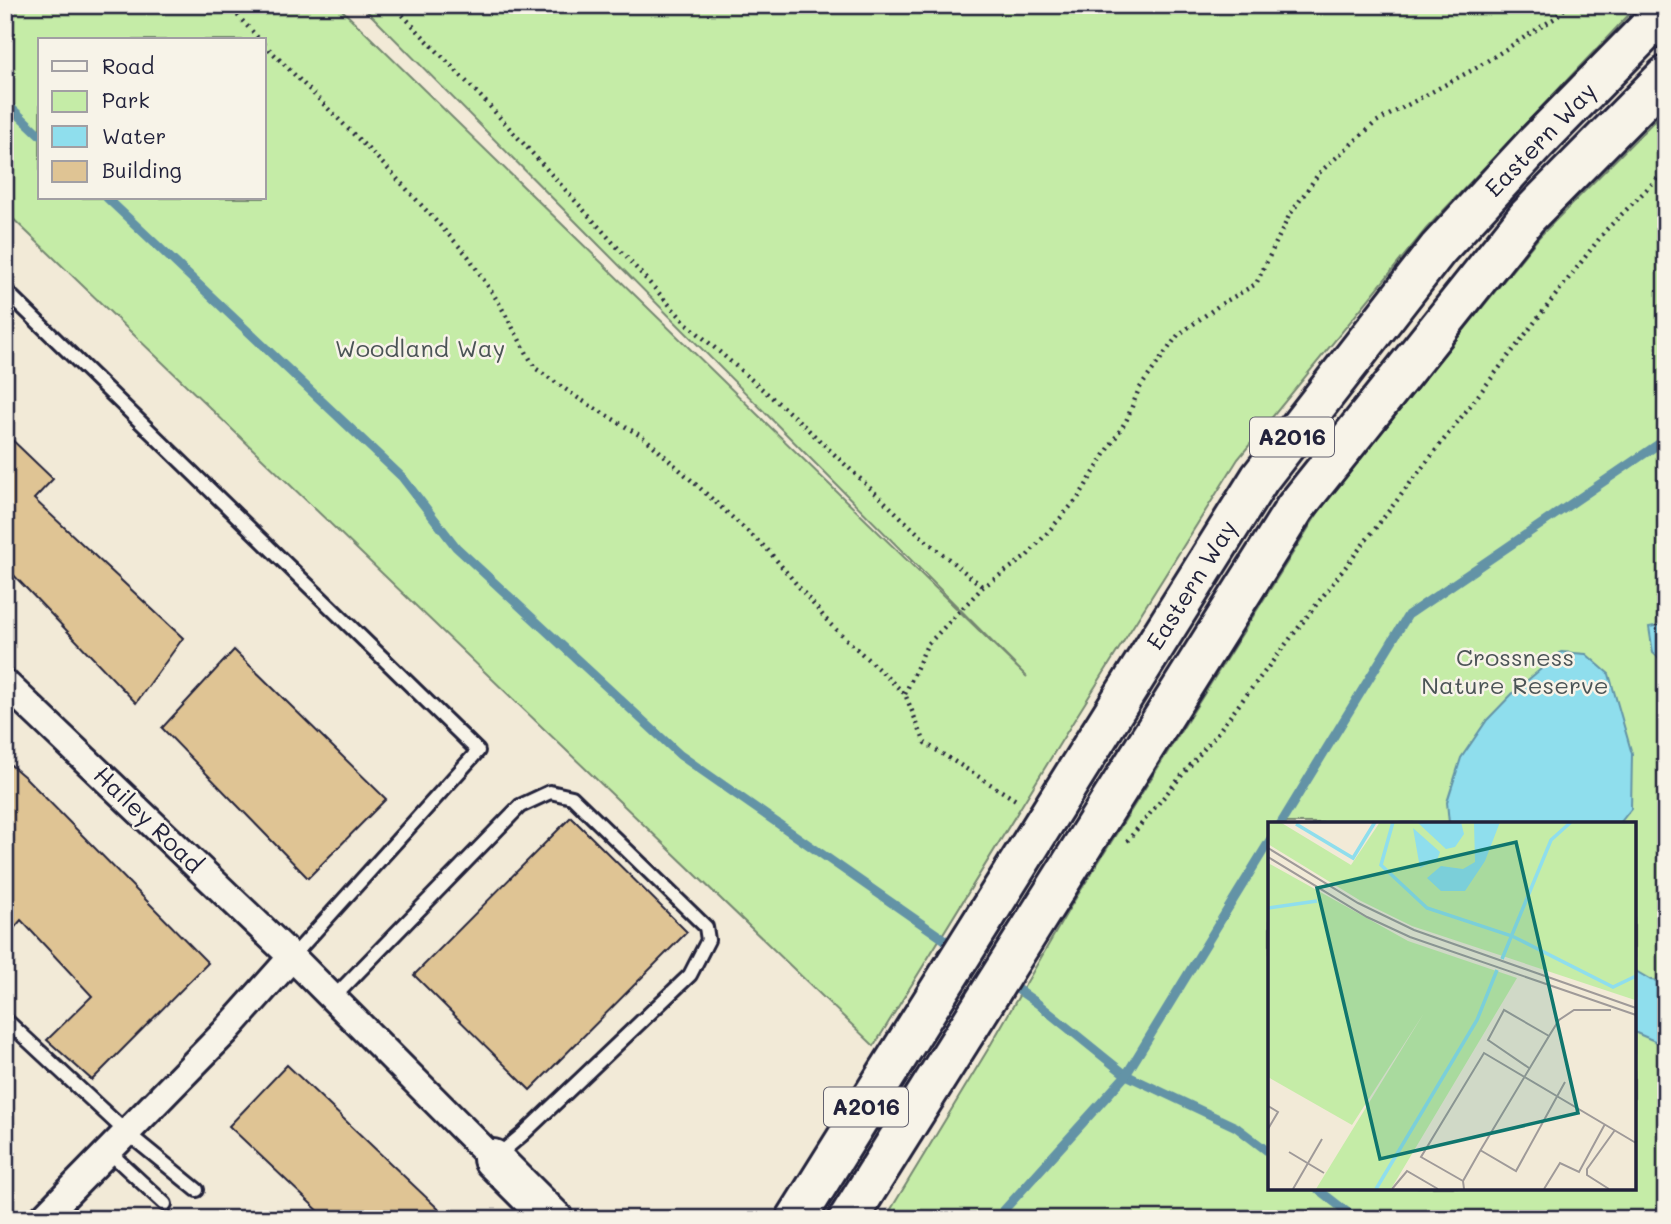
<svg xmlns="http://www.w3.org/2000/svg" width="1671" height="1224" viewBox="0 0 1671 1224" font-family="Mali,sans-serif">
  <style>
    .green { fill: #c5eca7; stroke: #748771; stroke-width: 2; fill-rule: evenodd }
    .water { fill: #8fdeed; stroke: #6393a6; stroke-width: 2 }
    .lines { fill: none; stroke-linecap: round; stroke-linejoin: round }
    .stream { stroke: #6393a6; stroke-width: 9 }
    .building { fill: #dfc494; stroke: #22223b; stroke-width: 2 }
    .lane-casing { stroke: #22223b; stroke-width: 18 }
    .street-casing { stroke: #22223b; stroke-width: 32 }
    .primary-casing { stroke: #22223b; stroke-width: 44 }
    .path { stroke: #22223b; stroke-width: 4.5; stroke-dasharray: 2 5; stroke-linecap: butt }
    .lane { stroke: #f7f3e8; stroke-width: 12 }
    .street { stroke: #f7f3e8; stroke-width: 26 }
    .primary { stroke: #f7f3e8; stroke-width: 38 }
    .labels { text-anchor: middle; stroke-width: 5; stroke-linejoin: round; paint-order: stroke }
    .shield { fill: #f7f3e8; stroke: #62616f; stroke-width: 2 }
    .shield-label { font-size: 23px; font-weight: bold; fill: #22223b }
    .street-label { font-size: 24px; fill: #22223b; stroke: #f7f3e8 }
    .park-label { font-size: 24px; fill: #4b5456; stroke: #f7f3e8 }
    .inset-river { fill: none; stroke: #8fdeed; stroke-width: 3.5 }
    .inset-road { fill: none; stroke: #9f9a99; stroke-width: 2 }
    .view { fill: #0f766e; fill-opacity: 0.15; stroke: #0f766e; stroke-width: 3.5 }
    .inset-edge { fill: none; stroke: #22223b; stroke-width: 3.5 }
  </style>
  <rect width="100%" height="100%" fill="#f2ead7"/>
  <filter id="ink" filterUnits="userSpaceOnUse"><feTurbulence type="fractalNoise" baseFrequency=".0143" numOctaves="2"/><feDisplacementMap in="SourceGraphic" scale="14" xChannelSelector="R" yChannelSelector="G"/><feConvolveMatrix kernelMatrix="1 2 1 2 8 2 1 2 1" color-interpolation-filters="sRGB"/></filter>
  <g filter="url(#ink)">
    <g class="green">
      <path d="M5 5H337L1027 677 361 5H1638L1426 229 1238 459 1073 722 874 1046 5 211ZM40 40H264V198H40Z"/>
      <path d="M1666 109V1219H885L987 1051 1069 909 1323 505 1539 237ZM1270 823H1634V1187H1270Z"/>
    </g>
    <g class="water">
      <path d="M1666 624V686L1660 659 1653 653 1649 627Z"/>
      <path d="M1561 652 1586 654 1609 674 1632 754 1631 809 1620 823H1449L1447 802 1461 758 1487 720 1516 690Z"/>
      <path d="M1634 970 1651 980 1666 982V1046L1634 1032Z"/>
    </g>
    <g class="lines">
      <g class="stream">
        <path d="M5 102 40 135"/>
        <path d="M107 198 402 477 456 547 680 755 955 947"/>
        <path d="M1281 823 1408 615 1666 439"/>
        <path d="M1007 982 1037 1003 1126 1075 1236 1127 1270 1153"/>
        <path d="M1315 1187 1356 1219"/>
        <path d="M996 1219 1126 1075 1270 840"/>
      </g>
    </g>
    <g class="building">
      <path d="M5 433 53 479 34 499 183 638 136 703 5 566Z"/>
      <path d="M234 650 386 799 308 878 162 728Z"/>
      <path d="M5 760 26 778 208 963 92 1080 47 1040 92 996 21 920 5 939Z"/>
      <path d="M571 817 687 932 530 1090 414 975Z"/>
      <path d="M287 1065 449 1219H327L229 1126Z"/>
    </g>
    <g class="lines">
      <defs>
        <g id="lane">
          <path d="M5 290 478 751 292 957"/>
          <path d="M333 998 520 806 550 792 572 797 706 927 708 940 690 975 522 1135 496 1157"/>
          <path d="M5 1019 126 1132 197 1190"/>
          <path d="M108 1151 165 1204"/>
        </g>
        <g id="street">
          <path d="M5 683 292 957 493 1159"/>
          <path d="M42 1219 225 1032 292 957"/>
        </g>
        <g id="primary">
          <path d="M493 1159 553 1219"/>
          <path d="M796 1219 1260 478 1438 249 1535 144 1666 10"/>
          <path d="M848 1219 1295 508 1527 217 1666 76"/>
        </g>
      </defs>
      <use href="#lane" class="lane-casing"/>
      <use href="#street" class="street-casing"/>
      <use href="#primary" class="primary-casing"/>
      <g class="path">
        <path d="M228 5 260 40"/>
        <path d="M393 5 484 100 685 322 799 421 924 539 983 587"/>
        <path d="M264 44 391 172 468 256 499 303 535 368 578 398 646 439 767 549 830 624 905 694 925 743 1019 802"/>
        <path d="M905 694 927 645 983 587 1027 556 1078 498 1127 419 1139 389 1178 335 1221 304 1256 284 1289 216 1319 173 1376 122 1476 68 1555 18 1568 5"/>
        <path d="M1127 841 1214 737 1606 230 1661 175 1666 178"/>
      </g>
      <use href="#lane" class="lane"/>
      <use href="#street" class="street"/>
      <use href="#primary" class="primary"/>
    </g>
  </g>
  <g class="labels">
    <g class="shield">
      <rect x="1250" y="417.5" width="84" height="39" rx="5"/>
      <rect x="824" y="1087.5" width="84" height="39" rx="5"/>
    </g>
    <g class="shield-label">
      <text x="1292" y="445">A2016</text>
      <text x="866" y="1115">A2016</text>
    </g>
    <g class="street-label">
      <text transform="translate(1541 140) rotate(-46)" y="8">Eastern Way</text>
      <text transform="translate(1192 585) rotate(-58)" y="8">Eastern Way</text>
      <text transform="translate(148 820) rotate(44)" y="8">Hailey Road</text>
    </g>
    <g class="park-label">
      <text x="420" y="357">Woodland Way</text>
      <text x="1515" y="666">Crossness<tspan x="1515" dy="28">Nature Reserve</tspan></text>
    </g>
  </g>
  <g transform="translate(1268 822)">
    <rect width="368" height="368" fill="#f2ead7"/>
    <path d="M0 0H12L83 43 112 0H367V178L144 104 93 79 0 22ZM0 41 140 119 249 156 123 367H48L156 191 84 303 0 255Z" fill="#c5eca7"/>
    <path d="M149 0H193L196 12 187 25 178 27ZM206 0H232L217 39 197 69H173L159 56 173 44 195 47 207 40ZM145 6 172 30 169 38 152 46Z" fill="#8fdeed"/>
    <path class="inset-river" d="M125 0 113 43 159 86 244 114 345 165 368 154M28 2 85 36 107 0M0 86 49 79M234 137 283 18 303 0M108 367 209 198 229 148"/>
    <path class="inset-road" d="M0 26 90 81 146 108 368 186M0 35 99 95 142 115 368 193M281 214 291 198 306 188H343M0 284 10 290 0 307M212 328 248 349 297 260M21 330 56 351M195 359 153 335 216 231 368 321M25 367 54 317M124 367 139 349 170 367M196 367 195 359 212 329 281 214 236 188 220 218 261 246M276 367 292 341 311 350 337 302M341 367 319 353V347L347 308"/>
    <path class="view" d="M248 20 310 291 112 337 49 66Z"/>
    <rect width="368" height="368" class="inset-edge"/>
  </g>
  <rect width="1671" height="1224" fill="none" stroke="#f7f3e8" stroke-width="28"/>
  <rect x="14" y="14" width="1643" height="1196" fill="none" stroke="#22223b" stroke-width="2.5" filter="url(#ink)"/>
  <rect x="38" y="38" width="228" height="161" fill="#f7f3e8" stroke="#a29fa3" stroke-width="2"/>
  <rect x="52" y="61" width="35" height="10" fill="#f7f3e8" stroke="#a29fa3" stroke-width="2"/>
  <text x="102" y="74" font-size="21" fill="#22223b">Road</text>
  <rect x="52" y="91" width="35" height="21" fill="#c5eca7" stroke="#a29fa3" stroke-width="2"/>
  <text x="102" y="108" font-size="21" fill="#22223b">Park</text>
  <rect x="52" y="126" width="35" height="21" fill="#8fdeed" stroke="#a29fa3" stroke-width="2"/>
  <text x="102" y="144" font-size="21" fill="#22223b">Water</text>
  <rect x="52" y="161" width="35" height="21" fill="#dfc494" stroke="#a29fa3" stroke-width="2"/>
  <text x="102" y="178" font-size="21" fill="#22223b">Building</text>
</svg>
